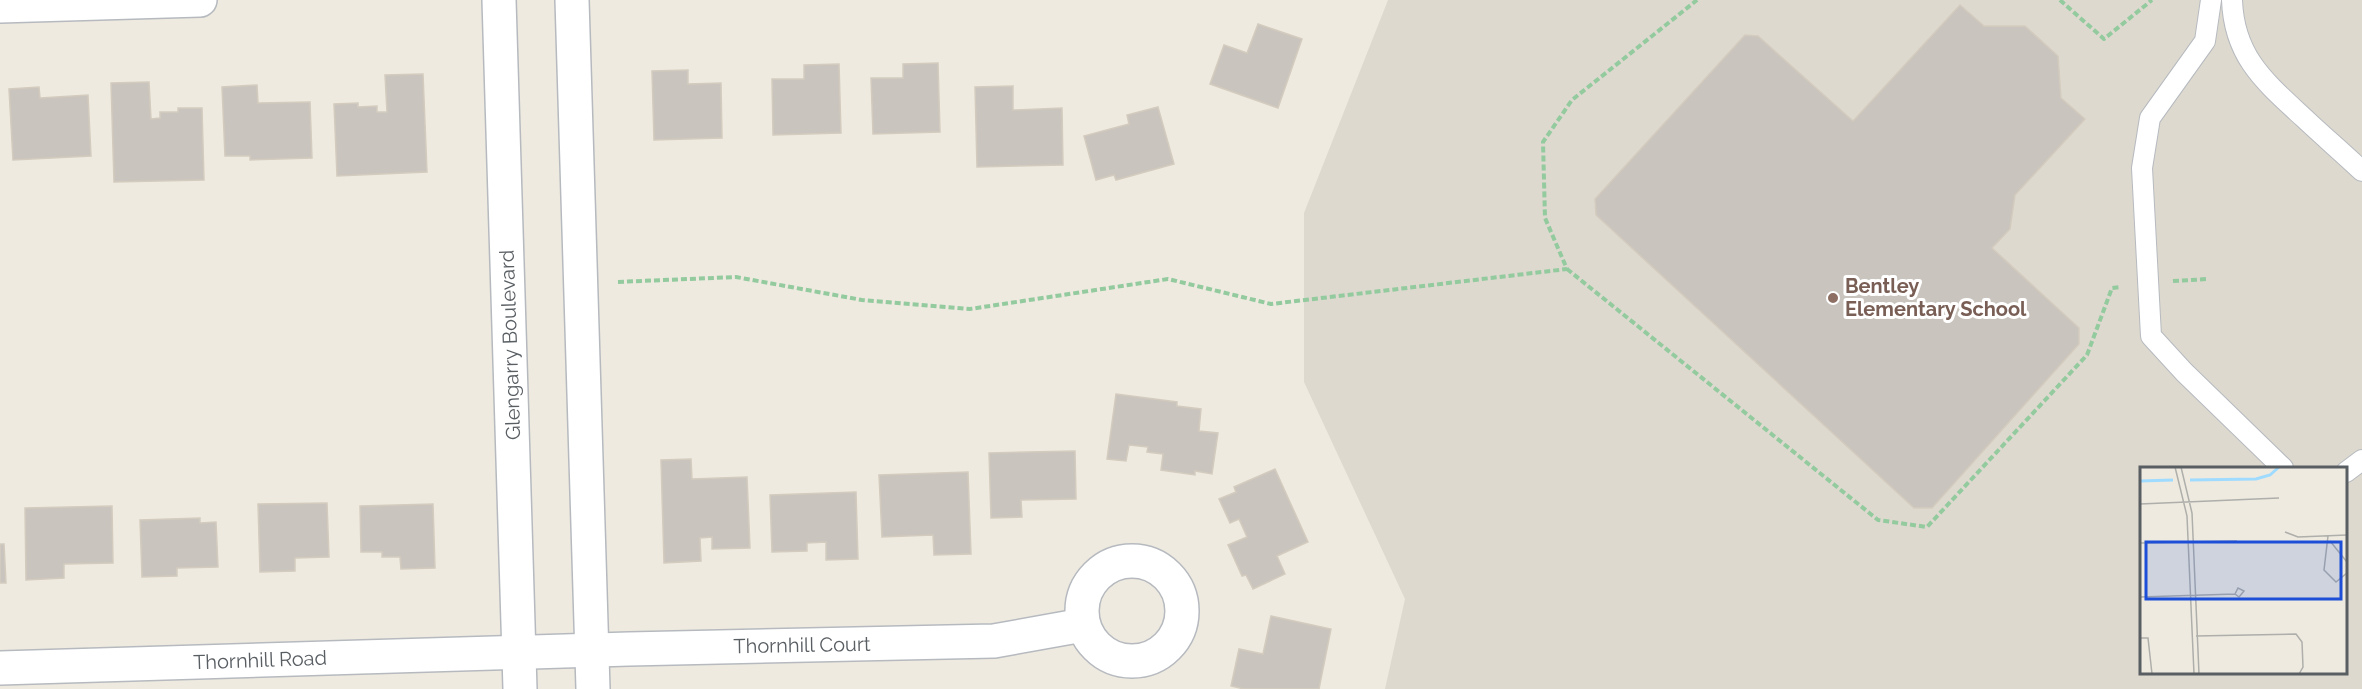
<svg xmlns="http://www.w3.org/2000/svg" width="2362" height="689" viewBox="0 0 2362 689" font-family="Raleway,sans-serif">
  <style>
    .education { fill: #ddd9cf; fill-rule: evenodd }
    .building { fill: #c9c4bd; stroke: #d3cbbe; stroke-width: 1.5 }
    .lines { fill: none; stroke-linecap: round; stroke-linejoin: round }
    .service-casing { stroke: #b6babf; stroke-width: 22 }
    .minor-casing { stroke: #b6babf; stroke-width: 36 }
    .tertiary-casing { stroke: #b6babf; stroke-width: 36 }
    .path { stroke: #93ca9e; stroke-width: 4; stroke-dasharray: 6 3; stroke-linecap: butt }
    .service { stroke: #fff; stroke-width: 20 }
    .minor { stroke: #fff; stroke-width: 33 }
    .tertiary { stroke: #fff; stroke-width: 33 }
    .education-dot { fill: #8d6e63; stroke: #fff; stroke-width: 2 }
    .labels { text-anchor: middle; stroke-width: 6; stroke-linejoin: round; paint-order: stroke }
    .education-label { font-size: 20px; font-weight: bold; fill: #785e54; stroke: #fff; text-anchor: start }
    .street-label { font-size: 20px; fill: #595e63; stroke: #fff }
    .inset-river { fill: none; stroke: #9fdbff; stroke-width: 3 }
    .inset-road { fill: none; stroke: #aeaeaa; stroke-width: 1.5 }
    .view { fill: #1d4ed8; fill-opacity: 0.15; stroke: #1d4ed8; stroke-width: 3 }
    .inset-edge { fill: none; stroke: #595e63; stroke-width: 3 }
  </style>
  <rect width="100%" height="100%" fill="#eeeae0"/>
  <path class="education" d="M1388 0H2362V689H1385L1405 599 1304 382V213ZM2142 468H2346V672H2142Z"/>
  <g class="building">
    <path d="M1960 5 1984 26H2025L2058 56 2061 98 2085 119 2015 195 2010 229 1992 248 2079 328V344L1932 508H1914L1596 215 1595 199 1745 35 1758 36 1853 121Z"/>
    <path d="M1258 24 1302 39 1278 108 1210 84 1224 45 1247 53Z"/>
    <path d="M938 63 940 132 873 134 871 78H903V64Z"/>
    <path d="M839 64 841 133 773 135 772 79H804V65Z"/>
    <path d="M688 70V84L721 83 722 138 654 140 652 71Z"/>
    <path d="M423 74 427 172 337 176 334 104 358 103V107L377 106V112H387L385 75Z"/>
    <path d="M149 82 151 119 160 118V112H178V108H202L204 180 114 182 111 83Z"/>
    <path d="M257 85 258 103 310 102 312 158 250 160V156H225L222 87Z"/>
    <path d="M1013 86V110L1062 108 1063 165 977 167 975 87Z"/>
    <path d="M39 87 40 98 88 95 91 156 13 160 9 89Z"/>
    <path d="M1158 107 1174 164 1116 180 1114 175 1096 180 1084 136 1129 124 1127 115Z"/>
    <path d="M1116 394 1177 402V406L1201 409 1199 431 1218 433 1212 474 1195 471V475L1161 470 1163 454 1147 452 1148 447 1129 445 1126 461 1107 459Z"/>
    <path d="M1075 451 1076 499 1021 500 1022 517 991 518 989 453Z"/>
    <path d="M691 459 692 479 747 477 750 548 712 549V537L700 538 701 561 664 563 661 460Z"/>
    <path d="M1275 469 1308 542 1277 556 1285 574 1253 589 1246 575 1242 576 1228 545 1247 537 1239 519 1230 523 1219 499 1236 492 1234 487Z"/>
    <path d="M968 472 971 554 934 555 933 535 882 537 879 475Z"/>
    <path d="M856 492 858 559 826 560V542L807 543V551L772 552 770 495Z"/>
    <path d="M327 503 329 557 295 558V571L260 572 258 504Z"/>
    <path d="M433 504 435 568 401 569 400 557H382V552H361L360 506Z"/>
    <path d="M112 506 113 563 64 564V578L26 580 25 508Z"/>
    <path d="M200 518V523L216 522 218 567 177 568V576L142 577 140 520Z"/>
    <path d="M0 544H4L6 583H0Z"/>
    <path d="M1271 616 1331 629 1319 689H1244L1231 686 1239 649 1263 654Z"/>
  </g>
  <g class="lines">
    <defs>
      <g id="service">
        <path d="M2211 0 2205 41 2150 118 2142 168 2151 336 2184 372 2283 468"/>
        <path d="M2232 0C2234 57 2265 82 2304 118 2323 136 2343 153 2362 171"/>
        <path d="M2346 472 2362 460"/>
      </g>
      <g id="minor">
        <path d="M0 6 200 0"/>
        <circle cx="1132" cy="611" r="50"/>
        <path d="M0 668 629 649 994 641 1083 625"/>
      </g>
      <g id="tertiary">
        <path d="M499 0 520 689"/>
        <path d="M572 0 593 689"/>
      </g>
    </defs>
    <use href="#service" class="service-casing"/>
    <use href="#minor" class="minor-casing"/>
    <use href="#tertiary" class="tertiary-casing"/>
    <g class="path">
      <path d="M2060 0 2104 39 2152 0"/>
      <path d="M1567 269 1878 520 1927 527 2087 355 2112 288 2121 287"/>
      <path d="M2173 281 2208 279"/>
      <path d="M618 282 736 277 862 300 970 309 1168 279 1271 304 1567 269 1545 218 1543 142 1572 100 1697 0"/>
    </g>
    <use href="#service" class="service"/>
    <use href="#minor" class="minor"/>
    <use href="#tertiary" class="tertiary"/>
  </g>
  <circle class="education-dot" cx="1833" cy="298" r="6"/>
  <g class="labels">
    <g class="education-label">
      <text x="1845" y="293">Bentley<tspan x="1845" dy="23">Elementary School</tspan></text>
    </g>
    <g class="street-label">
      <text transform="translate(510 345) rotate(-92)" y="7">Glengarry Boulevard</text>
      <text transform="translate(802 645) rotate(-1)" y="7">Thornhill Court</text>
      <text transform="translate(260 660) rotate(-2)" y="7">Thornhill Road</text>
    </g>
  </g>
  <g transform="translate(2140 467)">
    <rect width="207" height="207" fill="#eeeae0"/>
    <path class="inset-river" d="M50 13 116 12 130 8 139 0M0 14 33 13"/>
    <path class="inset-road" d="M35 0 47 49 54 207M41 0 52 46 59 207M0 37 139 31M145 65 158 70 207 68M188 69 184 103 196 115 207 106M190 74 207 95M0 76 97 74M0 130 95 127 99 130 104 124 98 121 95 127M56 169 156 167 162 175 163 200 159 207M0 171H8L12 207"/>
    <path class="view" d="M6 75H201V132H6Z"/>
    <rect width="207" height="207" class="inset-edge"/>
  </g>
</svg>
